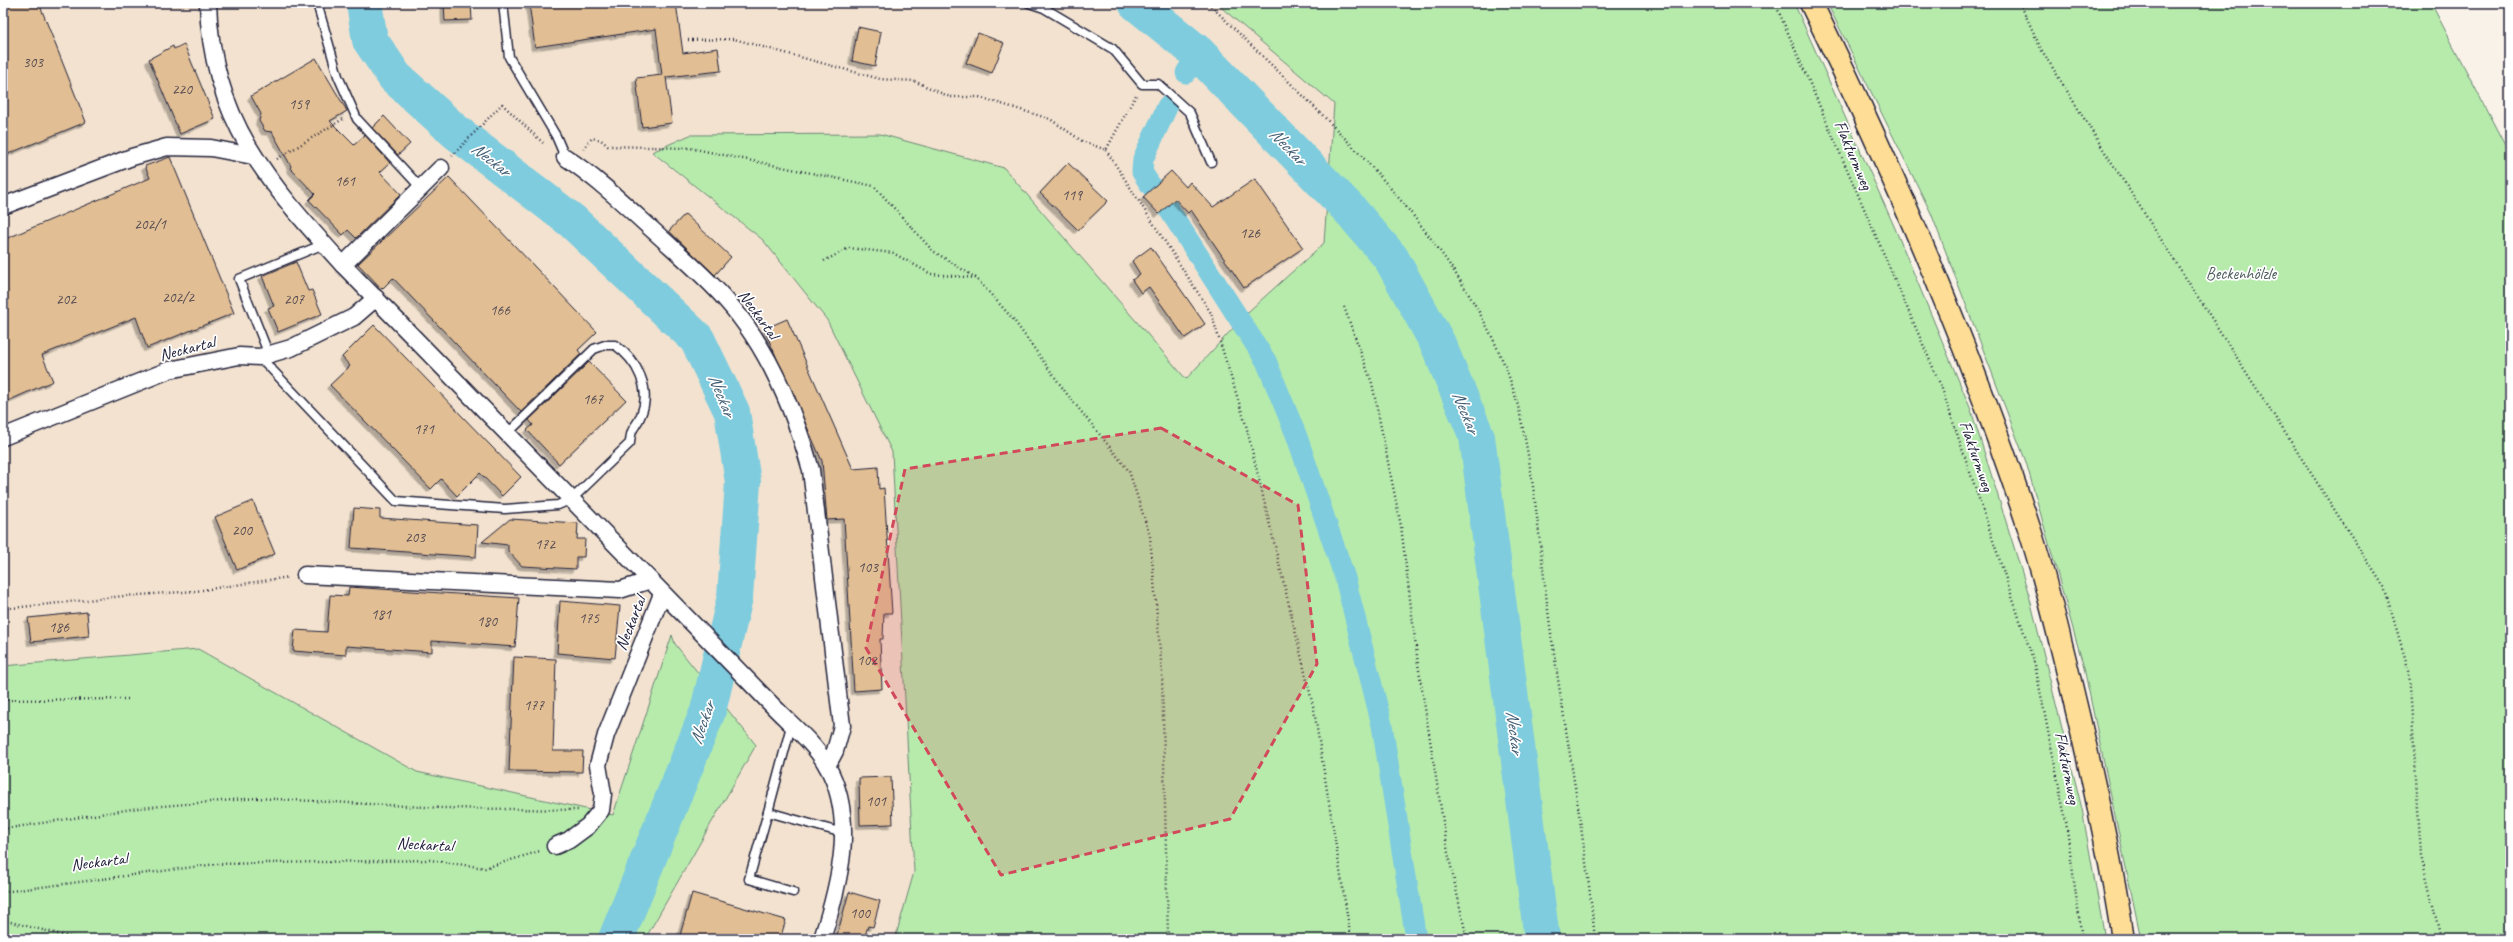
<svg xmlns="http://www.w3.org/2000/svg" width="2513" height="942" viewBox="0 0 2513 942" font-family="Caveat,sans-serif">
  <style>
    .built { fill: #f2e2cf }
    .green { fill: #b7ebac; stroke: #6c8674 }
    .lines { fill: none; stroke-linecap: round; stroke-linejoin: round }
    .canal { stroke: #7fccde; stroke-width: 21 }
    .river { stroke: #7fccde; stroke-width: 36 }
    .building { fill: #e1be93; stroke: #22223b; filter: url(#shadow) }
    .service-casing { stroke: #22223b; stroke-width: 11 }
    .minor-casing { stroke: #22223b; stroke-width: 19 }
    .primary-casing { stroke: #22223b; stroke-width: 25 }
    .path { stroke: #22223b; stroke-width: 2.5; stroke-dasharray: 1 3; stroke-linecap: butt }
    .service { stroke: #fff; stroke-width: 8 }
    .minor { stroke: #fff; stroke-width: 16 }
    .primary { stroke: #fedd96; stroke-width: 22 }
    .marked { fill: #d1495b; fill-opacity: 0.2; stroke: #d1495b; stroke-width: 3; stroke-dasharray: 8 5; stroke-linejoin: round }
    .labels { text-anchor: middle; stroke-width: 3.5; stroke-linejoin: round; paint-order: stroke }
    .number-label { font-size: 15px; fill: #524951 }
    .street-label { font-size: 17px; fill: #22223b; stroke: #fff }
    .park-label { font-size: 17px; fill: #4f5e5d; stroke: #fff }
    .water-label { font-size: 18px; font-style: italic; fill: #435e74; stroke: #fff }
  </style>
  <defs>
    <filter id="shadow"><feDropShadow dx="-3.5" dy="3.5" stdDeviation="0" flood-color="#0004"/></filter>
  </defs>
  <rect width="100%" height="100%" fill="#f9f2e9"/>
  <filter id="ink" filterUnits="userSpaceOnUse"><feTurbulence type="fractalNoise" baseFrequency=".025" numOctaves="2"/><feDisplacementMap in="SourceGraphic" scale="8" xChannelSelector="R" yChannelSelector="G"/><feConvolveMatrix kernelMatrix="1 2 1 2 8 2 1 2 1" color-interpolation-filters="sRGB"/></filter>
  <g filter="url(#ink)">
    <path class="built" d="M3 3H1216L1334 104 1324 243 1249 311 1186 379 1004 168 652 153 763 240 827 320 892 452 914 873 895 939H645L756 745 675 644 672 636 613 815 417 772 198 649 3 666Z"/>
    <g class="green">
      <path d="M1216 3H1794L1894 226 1971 410 2029 595 2082 809 2105 939H895L914 872 892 452 827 320 763 240 652 152 690 135 880 134 1004 168 1186 379 1249 311 1324 243 1334 104Z"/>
      <path d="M1827 3H2431L2510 155V939H2141L2084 668 2026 462 1931 213Z"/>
      <path d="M672 635 675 644 756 745 645 939H3V666L198 649 417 772 613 815Z"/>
    </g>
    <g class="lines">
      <g class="canal">
        <path d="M1186 73 1198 53"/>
        <path d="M1151 186 1142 172 1143 159 1168 105"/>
        <path d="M1168 208 1266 361 1297 437 1345 578 1382 725 1416 939"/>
      </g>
      <g class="river">
        <path d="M364 3 370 40 395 77 456 132 572 221 697 339 732 412 743 482 735 597 708 711 616 939"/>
        <path d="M1136 3 1198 53 1350 210 1391 258 1438 344 1477 437 1542 939"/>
      </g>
    </g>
    <g class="building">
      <path d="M3 3H39L86 122 3 156Z"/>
      <path d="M444 3H471L472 20 445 21Z"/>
      <path d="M529 3H676L683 53 718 48 721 71 666 77 672 123 642 127 636 78 662 75 656 29 535 47Z"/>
      <path d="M858 27 881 32 875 66 852 61Z"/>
      <path d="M978 33 1004 43 992 73 966 63Z"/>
      <path d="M184 44 215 119 180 134 149 59 173 46 174 49Z"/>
      <path d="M316 58 347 111 330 121 354 145 365 135 390 163 380 172 401 194 356 238 348 230 343 235 309 200 315 194 290 168 291 166 272 132 265 131 259 121 261 114 251 96Z"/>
      <path d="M384 116 410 144 398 155 372 128Z"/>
      <path d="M170 157 234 313 147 348 136 317 42 355 53 381 3 403V240L150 178 145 166Z"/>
      <path d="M1068 163 1108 201 1078 230 1040 193Z"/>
      <path d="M1171 171 1186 187 1190 182 1213 207 1255 179 1303 248 1244 288 1191 210 1188 213 1175 199 1159 214 1143 197Z"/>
      <path d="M449 177 597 332 578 350 581 354 521 412 393 278 382 289 358 264Z"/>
      <path d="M685 214 731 257 715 275 669 231Z"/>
      <path d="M1151 247 1205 324 1185 338 1149 287 1141 293 1132 280 1140 274 1132 261Z"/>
      <path d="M296 262 308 291 312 290 322 314 278 332 268 308 274 306 262 276Z"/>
      <path d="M787 319 853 469 878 467 879 489 884 488 892 613H884L883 639H880L882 689 854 691 844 519 827 520 822 461 764 329Z"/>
      <path d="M374 325 521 477 502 496 480 473 457 496 441 479 431 489 330 385 350 366 342 357Z"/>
      <path d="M589 362 626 400 559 464 527 430 533 425 529 420Z"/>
      <path d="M253 501 275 554 237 570 215 517Z"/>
      <path d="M354 508 380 510V518L478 525 476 557 351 548Z"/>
      <path d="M510 519 578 523 577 539H585L584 557H576V569L522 566 508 551V545L482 542Z"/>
      <path d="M349 587 519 598 515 647 432 641V652L346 646V655L293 651 295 630 327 632 330 595 348 596Z"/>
      <path d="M560 601 620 606 615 658 557 653Z"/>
      <path d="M87 612 89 636 31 642 28 618Z"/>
      <path d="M514 657 556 659 553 751H583L582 772 509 771Z"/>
      <path d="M891 777 893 824 860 825 859 778Z"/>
      <path d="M849 892 880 901 873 927 868 926 864 939H836Z"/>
      <path d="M692 893 786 920 780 939H679Z"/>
    </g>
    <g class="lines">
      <defs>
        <g id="service">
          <path d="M317 3 338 76 357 119 421 188"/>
          <path d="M503 3 509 57 556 136 565 157"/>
          <path d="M1029 3 1044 8 1113 49 1142 84H1158L1190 113 1211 162"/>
          <path d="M269 355 239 279 324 244"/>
          <path d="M260 357 396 501 505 509 558 505 572 499 630 443C631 425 636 429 641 415 652 389 637 360 615 345H605L594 349 508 433"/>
          <path d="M791 726 768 812 843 833"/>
          <path d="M768 812 749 879 793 892"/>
        </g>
        <g id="minor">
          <path d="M208 3C211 119 269 184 343 265L772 705C790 724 815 743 827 766 857 819 839 885 822 939"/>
          <path d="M565 157C598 179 627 207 656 233 680 255 705 276 726 300 769 348 794 410 811 470L842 726 835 751 827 766"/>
          <path d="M3 206 132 157 167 147 211 148 253 156"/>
          <path d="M343 265 441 168"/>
          <path d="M3 437 169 370 239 356 260 357 291 348 354 317 376 298"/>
          <path d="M305 575 620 590 648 581"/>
          <path d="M555 846 569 840 588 826 601 810 603 794 598 765 606 735 662 594"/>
        </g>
        <path id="primary" d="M1811 3C1895 174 1971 350 2030 531 2050 593 2064 657 2079 719 2096 792 2112 865 2123 939"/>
      </defs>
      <use href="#service" class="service-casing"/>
      <use href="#minor" class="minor-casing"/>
      <use href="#primary" class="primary-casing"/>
      <g class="path">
        <path d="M1208 3C1299 93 1398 180 1466 290 1489 327 1511 372 1520 415 1537 489 1541 565 1552 640 1567 740 1585 839 1595 939"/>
        <path d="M1775 3 1941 386 2035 665 2066 822 2082 939"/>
        <path d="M2020 3 2041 49 2103 149 2384 587 2409 671 2421 855 2441 939"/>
        <path d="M688 40 734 39 880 79 914 81 950 97H979L1050 119 1082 141 1106 150 1136 95"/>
        <path d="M583 149 592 138 601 140 608 146 690 148 874 186 933 251 976 278 1013 319 1067 394 1129 471 1150 536 1162 672 1168 939"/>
        <path d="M1106 150 1211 313 1246 425 1314 710 1351 939"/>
        <path d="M452 156 502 104 543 143"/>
        <path d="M277 159 343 119"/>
        <path d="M824 261 849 248 893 253 931 274 976 278"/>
        <path d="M1344 307 1372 383 1401 526 1418 664 1448 853 1467 939"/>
        <path d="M3 609 124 596 196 591 289 577"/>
        <path d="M3 700 131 699"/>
        <path d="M3 829 139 808 257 798 443 808 578 810"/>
        <path d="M3 892 216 864 430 860 485 868 540 851"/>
        <path d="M3 920 78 939"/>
      </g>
      <use href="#service" class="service"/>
      <use href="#minor" class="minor"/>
      <use href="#primary" class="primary"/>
    </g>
  </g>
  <path class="marked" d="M1161 428 1298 505 1317 664 1230 819 1001 875 866 648 905 469Z"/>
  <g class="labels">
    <g class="number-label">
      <text x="33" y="67">303</text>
      <text x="182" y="94">220</text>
      <text x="299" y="109">159</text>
      <text x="345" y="186">161</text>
      <text x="1072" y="200">119</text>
      <text x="150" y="229">202/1</text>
      <text x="1250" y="238">126</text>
      <text x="178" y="302">202/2</text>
      <text x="66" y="304">202</text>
      <text x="294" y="304">207</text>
      <text x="500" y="315">166</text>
      <text x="593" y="404">167</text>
      <text x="424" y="434">171</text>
      <text x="242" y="535">200</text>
      <text x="415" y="542">203</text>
      <text x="545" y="549">172</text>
      <text x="868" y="572">103</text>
      <text x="381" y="619">181</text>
      <text x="589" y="623">175</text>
      <text x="487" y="626">180</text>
      <text x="59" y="632">186</text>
      <text x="867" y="665">102</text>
      <text x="534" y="710">177</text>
      <text x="876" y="806">101</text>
      <text x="860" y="918">100</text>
    </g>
    <g class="street-label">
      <text transform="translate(1854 155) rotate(67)" y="6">Flakturmweg</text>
      <text transform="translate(759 314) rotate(54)" y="6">Neckartal</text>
      <text transform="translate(187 348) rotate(-14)" y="6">Neckartal</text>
      <text transform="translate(1977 456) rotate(71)" y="6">Flakturmweg</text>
      <text transform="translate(630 623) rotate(-68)" y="6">Neckartal</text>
      <text transform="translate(2068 768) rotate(79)" y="6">Flakturmweg</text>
      <text transform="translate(425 844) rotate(3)" y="6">Neckartal</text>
      <text transform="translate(99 861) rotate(-7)" y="6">Neckartal</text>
    </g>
    <g class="park-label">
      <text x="2241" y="279">Beckenhölzle</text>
    </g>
    <g class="water-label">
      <text transform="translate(1288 146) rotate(46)" y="6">Neckar</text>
      <text transform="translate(491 159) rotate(38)" y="6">Neckar</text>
      <text transform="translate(722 395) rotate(68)" y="6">Neckar</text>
      <text transform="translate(1466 412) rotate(68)" y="6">Neckar</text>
      <text transform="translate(702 723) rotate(-70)" y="6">Neckar</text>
      <text transform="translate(1515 732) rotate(83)" y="6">Neckar</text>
    </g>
  </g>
  <rect width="2513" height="942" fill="none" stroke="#fff" stroke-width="16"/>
  <rect x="8" y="8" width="2497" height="926" fill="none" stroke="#22223b" stroke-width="1.5" filter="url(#ink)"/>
</svg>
